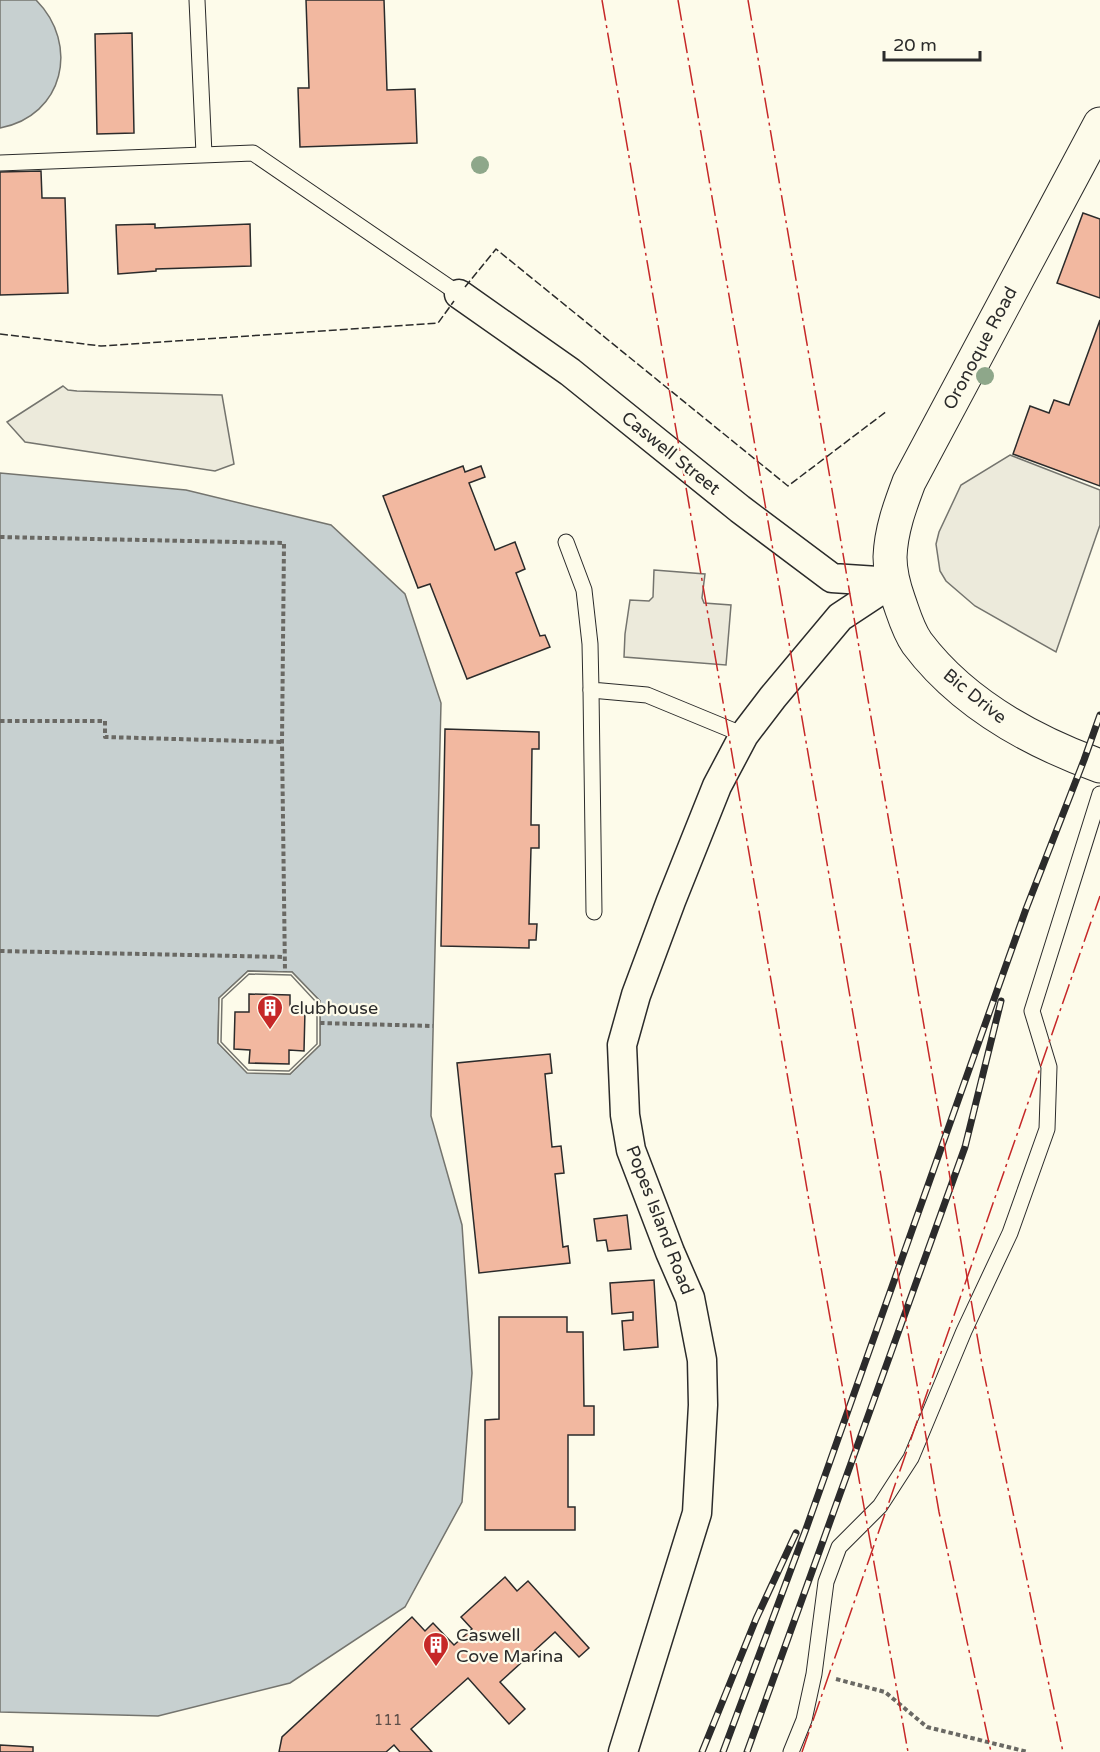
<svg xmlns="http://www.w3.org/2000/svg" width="1100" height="1752" viewBox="0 0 1100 1752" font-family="'Varela Round',sans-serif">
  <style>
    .parking { fill: #eceadb; stroke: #74746e; stroke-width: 1.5 }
    .water { fill: #c7d0d0; stroke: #74746e; stroke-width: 1.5; fill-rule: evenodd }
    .pier { fill: #fdfbea; stroke: #74746e; stroke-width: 1.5; fill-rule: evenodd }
    .building { fill: #f2b8a0; stroke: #2b2b2b; stroke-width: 1.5 }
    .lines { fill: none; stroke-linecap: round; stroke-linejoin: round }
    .service-casing { stroke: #2b2b2b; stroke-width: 17 }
    .minor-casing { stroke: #2b2b2b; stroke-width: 31 }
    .tertiary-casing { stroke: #2b2b2b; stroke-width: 35 }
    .path { stroke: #6a6964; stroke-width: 4; stroke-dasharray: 4.5 3; stroke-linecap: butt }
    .service { stroke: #fdfbea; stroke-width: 15 }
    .minor { stroke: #fdfbea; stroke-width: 28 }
    .tertiary { stroke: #fdfbea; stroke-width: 33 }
    .rail-casing { stroke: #2b2b2b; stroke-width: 7 }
    .rail { stroke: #fdfbea; stroke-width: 4.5; stroke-dasharray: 14; stroke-linecap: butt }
    .fence { stroke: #2b2b2b; stroke-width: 1.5; stroke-dasharray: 8 3; stroke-linecap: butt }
    .power { stroke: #c62828; stroke-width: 1.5; stroke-dasharray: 21 4.5 3 4.5; stroke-linecap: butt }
    .tree { fill: #8ea78a }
    .labels { text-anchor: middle; stroke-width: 4.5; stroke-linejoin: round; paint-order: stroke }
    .number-label { font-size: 15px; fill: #5d4e48 }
    .street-label { font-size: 18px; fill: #2b2b2b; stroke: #fdfbea }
    .poi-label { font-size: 18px; fill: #2b2b2b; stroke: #fdfbea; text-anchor: start }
  </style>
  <rect width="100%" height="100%" fill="#fdfbea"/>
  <g class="parking">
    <path d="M63 386 68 390 77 391 222 395 234 464 215 471 25 442 7 422Z"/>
    <path d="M1010 455 1100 490V525L1056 652 975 606 946 581 940 571 936 544 939 532 961 485Z"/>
    <path d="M654 570 705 574 702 598 704 603 731 605 726 665 624 657 625 634 630 600 649 601 653 597Z"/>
  </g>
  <g class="water">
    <path d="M0 0H36C80 44 64 116 0 128Z"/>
    <path d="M0 473 186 490 331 525 405 594 441 703 431 1116 462 1225 472 1373 462 1502 405 1607 290 1683 158 1716 0 1712ZM248 971 292 972 320 1001V1045L290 1074 247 1072 218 1043 219 998Z"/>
  </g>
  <path class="pier" d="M248 971 292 972 320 1001V1045L290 1074 247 1073 218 1043 219 998ZM249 974 291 975 317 1003V1044L289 1071 248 1070 221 1042 222 999Z"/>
  <g class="building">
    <path d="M306 0H384L387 90 415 89 417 143 300 147 298 88H309Z"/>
    <path d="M132 33 134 133 97 134 95 34Z"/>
    <path d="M41 171 42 198H65L68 293 0 295V172Z"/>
    <path d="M1083 213 1100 219V298L1057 283Z"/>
    <path d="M155 224V228L250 224 251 266 156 269V271L118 274 116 225Z"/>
    <path d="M1100 320V486L1013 454 1030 406 1049 413 1054 400 1069 405Z"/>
    <path d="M463 466 465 472 481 466 485 477 469 483 495 550 515 542 525 569 516 573 540 636 545 635 550 647 467 679 430 584 418 588 383 496Z"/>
    <path d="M445 729 539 732V749H532L531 825H539V848H531L529 924H537L536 940H529V948L441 946Z"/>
    <path d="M249 994 290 995V1009L305 1010 304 1051 289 1050V1064L249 1063 250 1050 234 1049 235 1012H249Z"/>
    <path d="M550 1054 552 1073 545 1074 552 1147 561 1146 564 1173 555 1174 563 1247 568 1246 570 1263 479 1273 457 1063Z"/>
    <path d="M627 1215 631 1249 608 1251 606 1240 597 1241 594 1219Z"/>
    <path d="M654 1280 658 1347 624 1350 622 1321 633 1320V1312L612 1314 610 1283Z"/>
    <path d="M499 1317H567V1332H583L584 1406H594V1435H568V1507H575V1530H485V1420L499 1419Z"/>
    <path d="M505 1577 517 1591 528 1581 589 1648 579 1657 555 1632 500 1682 525 1709 509 1724 468 1678 411 1729 432 1752H400L394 1745 386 1752H279L282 1737 412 1617 425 1631 433 1623 454 1645 472 1629 461 1617Z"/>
    <path d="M0 1745 33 1747V1752H0Z"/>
  </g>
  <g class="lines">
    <defs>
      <g id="service">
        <path d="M197 0 204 154"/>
        <path d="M0 163 253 153 459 294"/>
        <path d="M566 542 584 590 590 644 591 690 647 695 744 735"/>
        <path d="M591 690 594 912"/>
        <path d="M791 1752 804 1720 814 1674 826 1582 839 1547 880 1506 911 1458 964 1331 1010 1233 1047 1129 1049 1067 1032 1011 1100 794"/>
      </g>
      <g id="minor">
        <path d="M459 294 570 372 740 509 832 578 893 582"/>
        <path d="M623 1752 697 1513 703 1405 702 1360 690 1298 670 1252 631 1150 625 1115 622 1045 636 995 671 901 717 786 744 735 773 697 840 617 893 582"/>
      </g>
      <path id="tertiary" d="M1100 124 909 482C900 506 891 530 890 557 890 572 894 587 899 601 904 615 908 630 917 643 962 703 1031 741 1100 766"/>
    </defs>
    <use href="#service" class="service-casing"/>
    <use href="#minor" class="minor-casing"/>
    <use href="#tertiary" class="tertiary-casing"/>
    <g class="path">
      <path d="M0 537 284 543 282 742 285 972"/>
      <path d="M0 721H105V737L282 742"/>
      <path d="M0 951 284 957"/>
      <path d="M320 1023 433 1026"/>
      <path d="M836 1679 885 1692 927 1727 1028 1752"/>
    </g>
    <use href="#service" class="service"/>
    <use href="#minor" class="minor"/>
    <use href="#tertiary" class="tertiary"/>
    <defs>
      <g id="rail">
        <path d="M702 1752 756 1619 796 1533"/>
        <path d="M723 1752 806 1529 1026 909 1084 760 1100 715"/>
        <path d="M747 1752 965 1147 1001 1001"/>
      </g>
    </defs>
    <use href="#rail" class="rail-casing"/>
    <use href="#rail" class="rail"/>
    <g class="fence">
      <path d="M465 287 496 249 788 486 887 411"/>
      <path d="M0 334 101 346 438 323 454 301"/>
    </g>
    <g class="power">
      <path d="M602 0 808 1195 908 1752"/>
      <path d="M678 0 939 1512 991 1752"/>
      <path d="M748 0 982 1364 1063 1752"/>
      <path d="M802 1752 1100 896"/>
    </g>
  </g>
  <g class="tree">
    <circle cx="480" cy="165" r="9"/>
    <circle cx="985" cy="376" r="9"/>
  </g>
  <defs>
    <symbol id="building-pin" viewBox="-11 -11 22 30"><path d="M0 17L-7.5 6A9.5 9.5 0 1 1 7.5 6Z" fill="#c62828" stroke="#fdfbea"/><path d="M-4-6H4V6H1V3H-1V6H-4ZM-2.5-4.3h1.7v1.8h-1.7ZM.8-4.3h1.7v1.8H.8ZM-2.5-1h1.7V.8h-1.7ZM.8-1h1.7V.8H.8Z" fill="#fff"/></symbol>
  </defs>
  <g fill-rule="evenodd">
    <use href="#building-pin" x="255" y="993" width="30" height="40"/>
    <use href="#building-pin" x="421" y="1630" width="30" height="40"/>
  </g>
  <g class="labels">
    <g class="number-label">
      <text x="388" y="1725">111</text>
    </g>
    <g class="street-label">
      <text transform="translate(980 348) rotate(-62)" y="6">Oronoque Road</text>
      <text transform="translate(671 453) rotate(39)" y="6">Caswell Street</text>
      <text transform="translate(975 696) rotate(39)" y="6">Bic Drive</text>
      <text transform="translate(660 1220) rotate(69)" y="6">Popes Island Road</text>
    </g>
    <g class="poi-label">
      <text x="290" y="1014">clubhouse</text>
      <text x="456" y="1641">Caswell<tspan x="456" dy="21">Cove Marina</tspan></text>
    </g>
  </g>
  <path d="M884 51v9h96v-9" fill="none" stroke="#2b2b2b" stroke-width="3"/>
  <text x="893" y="51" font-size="18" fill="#2b2b2b" stroke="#fdfbea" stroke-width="4.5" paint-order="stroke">20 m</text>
</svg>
